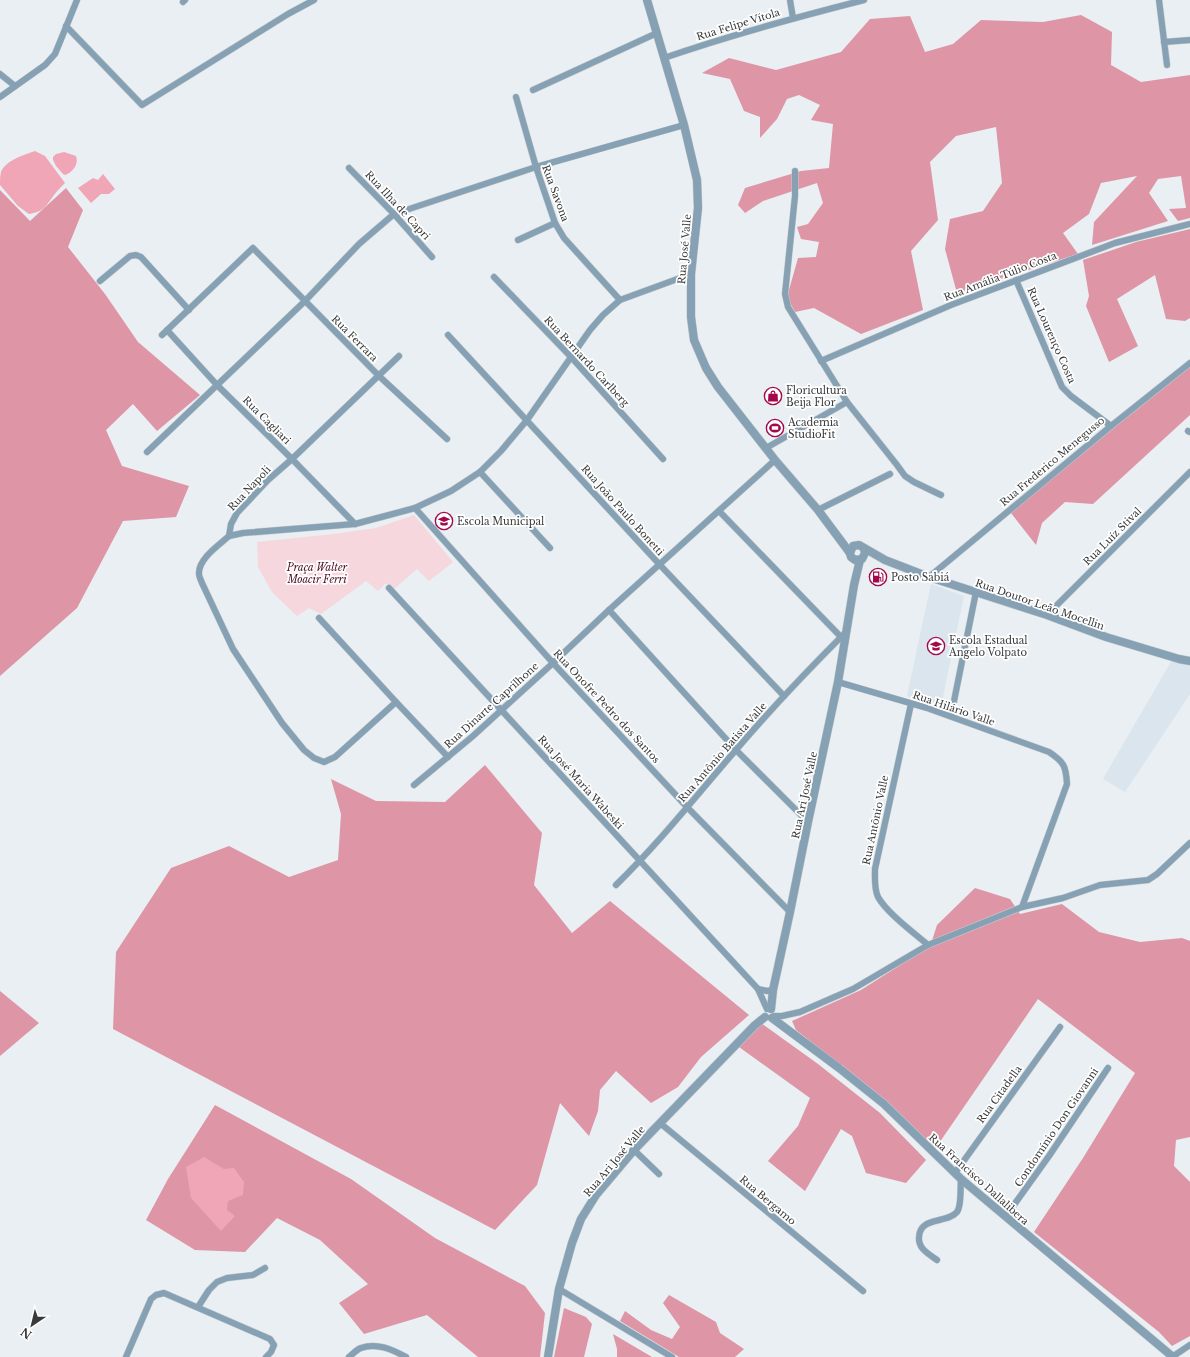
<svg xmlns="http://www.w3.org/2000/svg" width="1190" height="1357" viewBox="0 0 1190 1357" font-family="'Libre Baskerville',serif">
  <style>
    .built { fill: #dae5ee }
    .green { fill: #f6d7dd }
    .forest { fill: #de95a6 }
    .water { fill: #f0a6b7 }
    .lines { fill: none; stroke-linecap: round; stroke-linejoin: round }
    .minor-casing { stroke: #c5cbcd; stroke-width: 7 }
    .tertiary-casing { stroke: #c5cbcd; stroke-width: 9 }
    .minor { stroke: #87a1b4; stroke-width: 6 }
    .tertiary { stroke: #87a1b4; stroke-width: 8 }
    .labels { text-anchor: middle; stroke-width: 3.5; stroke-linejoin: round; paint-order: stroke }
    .street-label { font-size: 10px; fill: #37393a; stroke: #fff }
    .poi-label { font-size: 10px; fill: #37393a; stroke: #fff; text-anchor: start }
    .park-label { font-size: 10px; font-style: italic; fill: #4e0d24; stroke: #fff }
  </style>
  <rect width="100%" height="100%" fill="#e9eff2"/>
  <g class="built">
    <path d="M931 584 964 596 941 706 907 696Z"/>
    <path d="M1172 660 1190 663V694L1125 792 1103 779Z"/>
  </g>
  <path class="green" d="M414 515 453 562 429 581 417 569 394 589 386 583 378 591 366 581 321 614 309 608 297 616 272 592 258 567 257 542 333 534 376 528Z"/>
  <g class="forest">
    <path d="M1081 15 1112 32 1111 65 1141 82 1190 75V218L1178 221 1169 209 1186 208 1181 176 1158 179 1149 193 1168 221 1092 245 1094 222 1137 176 1101 183 1089 214 1063 233 1078 254 957 293 945 249 950 219 983 211 1002 183 996 127 956 136 930 162 938 220 911 251 923 310 861 334 814 308 795 312 787 297 798 258 816 257 819 242 801 239 797 227 808 224 823 203 817 183 763 201 745 213 738 205 745 188 801 171 829 168 833 124 811 120 820 105 799 95 787 99 777 119 760 138V117L744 111 730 79 702 73 729 58 776 70 841 52 870 19 910 16 925 52 953 44 981 20 1043 22Z"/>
    <path d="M66 188 83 210 68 247 105 294 138 342 200 395 157 431 133 404 106 430 122 466 189 486 176 517 123 521 77 608 0 676V190L30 221Z"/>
    <path d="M1190 229V318L1185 321 1166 319 1155 275 1117 299 1138 346 1109 362 1086 306 1089 296 1083 260 1136 242Z"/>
    <path d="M1190 365V415L1093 504 1065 502 1042 523 1036 545 1011 513 1058 472Z"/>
    <path d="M485 765 542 833 534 885 572 933 610 901 749 1015 701 1057 678 1087 651 1103 616 1071 600 1090 598 1111 589 1136 560 1103 537 1185 495 1230 113 1029 116 952 171 868 229 846 289 877 338 860 341 814 331 779 376 801 445 802Z"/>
    <path d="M975 888 1010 899 1020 914 1062 904 1099 932 1140 942 1182 938 1190 941V1137L1176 1140 1174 1166 1190 1182V1336L1172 1346 1159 1332 1034 1232 1083 1158 1135 1073 1038 999 935 1149 893 1107 796 1030 792 1021 861 990 905 962 930 947 937 925Z"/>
    <path d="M0 991 39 1023 0 1056Z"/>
    <path d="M761 1023 818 1064 880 1113 926 1160 906 1183 866 1173 852 1136 841 1129 805 1191 768 1161 798 1126 810 1098 739 1047Z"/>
    <path d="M215 1105 351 1179 435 1238 525 1286 545 1313 540 1357H478L427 1315 364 1334 339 1303 368 1284 320 1240 277 1218 245 1252 195 1250 146 1220 168 1179Z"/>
    <path d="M669 1295 716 1322 720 1333 744 1349 735 1357H679L620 1321 625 1311 651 1330 672 1339 680 1327 663 1303Z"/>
    <path d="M564 1308 586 1317 592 1324 584 1357H554Z"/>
    <path d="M613 1334 652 1357H617V1349Z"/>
  </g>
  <g class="water">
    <path d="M35 151 45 156 65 183C61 187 57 191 54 195 45 207 45 211 29 214L18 206 0 185C0 181 0 176 1 172 6 160 24 155 35 151Z"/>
    <path d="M64 152 76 156C79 164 73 172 65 175L63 174 56 166 53 160V157L56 154Z"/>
    <path d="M103 174 115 189 109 194H101L91 203 78 188 93 178 98 180Z"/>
    <path d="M204 1157 224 1169 234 1168 244 1182 243 1195 228 1201 227 1210 235 1216 221 1231 191 1198 186 1167Z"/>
  </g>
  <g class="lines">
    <defs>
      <g id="minor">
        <path d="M790 0 793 18"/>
        <path d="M1159 0 1167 65"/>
        <path d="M183 2 185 0"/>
        <path d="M66 26 142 105 288 14 314 0"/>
        <path d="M1164 42 1190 40"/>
        <path d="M664 58C730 35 797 17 864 0"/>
        <path d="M0 74 15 86"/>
        <path d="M533 90 657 33"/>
        <path d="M0 97 45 65 55 54 77 0"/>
        <path d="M516 97 536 167 555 223 564 238 620 300"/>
        <path d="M349 168 394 214 432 257"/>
        <path d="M795 171V196L785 294 788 307 847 402 897 465 905 476 914 482 941 495"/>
        <path d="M518 240 555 223"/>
        <path d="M494 277 571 357 663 459"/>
        <path d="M1016 280 1062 387 1071 396 1111 426"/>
        <path d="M100 281 130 256 136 255 141 257 189 310"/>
        <path d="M167 330 217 385 292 459 355 524"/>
        <path d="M162 335 253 248 379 376 447 439"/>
        <path d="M448 335 660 565 784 696"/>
        <path d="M821 361 951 305 1115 243 1190 224"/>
        <path d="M1188 431 1190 432"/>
        <path d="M766 448 847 402"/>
        <path d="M147 452 305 301 359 244 394 214 536 167 684 125"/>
        <path d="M480 472 550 548"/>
        <path d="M415 508 553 663 687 807 790 912"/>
        <path d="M818 510 890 474"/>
        <path d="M719 511 841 637"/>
        <path d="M229 536 243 533 355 524 415 508 451 491 480 472 501 451 527 420 590 330 603 315 620 300 691 274"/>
        <path d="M929 577 1111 426 1190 363"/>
        <path d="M389 588 758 989 767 1009"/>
        <path d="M609 610 736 750 808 822"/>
        <path d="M1047 615 1190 472"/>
        <path d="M319 618 396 702 448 757"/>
        <path d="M838 682 927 708 1049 752C1064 762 1066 766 1067 784L1022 907"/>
        <path d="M396 702 335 757 324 762 314 758 304 750 282 723 233 649 202 583C201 580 199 577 199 574 198 559 219 545 229 536L231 524 237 513 268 480 292 459 399 356"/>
        <path d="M911 704 875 869C875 878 874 889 878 897 887 913 913 932 928 945"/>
        <path d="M951 716 976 592"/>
        <path d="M414 785 473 736 553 663 609 610 775 460"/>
        <path d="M616 885C659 843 696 796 735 751 770 710 807 671 845 633"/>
        <path d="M758 989 767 991 773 990"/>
        <path d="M774 1016H782L800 1012 853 989 928 945 1022 907 1063 898 1100 885 1148 880 1157 874 1190 843"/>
        <path d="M660 1123 863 1291"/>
        <path d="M634 1150 659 1174"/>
        <path d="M955 1173 1060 1027"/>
        <path d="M1006 1216 1049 1156 1108 1068"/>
        <path d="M937 1260C929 1254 918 1249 919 1237 920 1216 947 1224 957 1212 962 1205 960 1187 961 1179"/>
        <path d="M559 1289 672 1357"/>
        <path d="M198 1307 209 1290 217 1282 227 1278 253 1275 265 1268"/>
        <path d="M126 1357 151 1299 156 1295 164 1293 270 1339 274 1345 271 1352 266 1357"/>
        <path d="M349 1357C353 1354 357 1349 361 1348 377 1342 393 1350 406 1357"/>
        <path d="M1172 1357 1190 1345"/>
      </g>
      <g id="tertiary">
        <path d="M647 0 684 125 697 180 698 208 691 274V317L694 340 706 368 718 387 775 460 818 510 850 553 851 557 855 560 862 559 865 553 864 549"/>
        <path d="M850 553 853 546 859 545 885 560 929 577 1047 615 1106 637 1179 659 1190 661"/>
        <path d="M771 1009 773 990 790 912 808 822 838 682 854 585 860 560"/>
        <path d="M772 1018 839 1068 884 1104 961 1179 1173 1357"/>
        <path d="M548 1357 559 1289 572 1243 581 1219 596 1195 634 1150 755 1025 765 1017"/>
      </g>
    </defs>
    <use href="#minor" class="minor-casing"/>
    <use href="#tertiary" class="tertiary-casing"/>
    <use href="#minor" class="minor"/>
    <use href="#tertiary" class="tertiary"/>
  </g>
  <defs>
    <symbol id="shop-ring" viewBox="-11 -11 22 22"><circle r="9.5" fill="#fff" stroke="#a1094b" stroke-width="1.5"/><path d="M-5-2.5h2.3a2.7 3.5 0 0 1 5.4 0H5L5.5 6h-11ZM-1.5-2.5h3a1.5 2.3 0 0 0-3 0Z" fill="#a1094b"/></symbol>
    <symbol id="stadium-ring" viewBox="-11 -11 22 22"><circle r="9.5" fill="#fff" stroke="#a1094b" stroke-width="1.5"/><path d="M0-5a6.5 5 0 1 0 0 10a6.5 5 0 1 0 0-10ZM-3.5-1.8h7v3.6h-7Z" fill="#a1094b"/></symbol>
    <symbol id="school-ring" viewBox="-11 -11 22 22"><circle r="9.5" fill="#fff" stroke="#a1094b" stroke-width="1.5"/><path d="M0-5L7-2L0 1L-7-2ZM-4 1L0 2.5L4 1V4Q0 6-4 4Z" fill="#a1094b"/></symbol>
    <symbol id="fuel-ring" viewBox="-11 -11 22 22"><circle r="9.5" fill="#fff" stroke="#a1094b" stroke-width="1.5"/><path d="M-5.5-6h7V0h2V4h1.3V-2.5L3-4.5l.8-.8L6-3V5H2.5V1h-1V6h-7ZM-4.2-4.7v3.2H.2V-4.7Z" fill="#a1094b"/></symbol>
  </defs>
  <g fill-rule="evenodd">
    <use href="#shop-ring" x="763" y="386" width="20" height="20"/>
    <use href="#stadium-ring" x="765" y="418" width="20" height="20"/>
    <use href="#school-ring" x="434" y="511" width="20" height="20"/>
    <use href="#fuel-ring" x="868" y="567" width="20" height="20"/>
    <use href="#school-ring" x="926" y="636" width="20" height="20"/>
  </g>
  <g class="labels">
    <g class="street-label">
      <text transform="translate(738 24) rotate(-17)" y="4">Rua Felipe Vítola</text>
      <text transform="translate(556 193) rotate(70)" y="4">Rua Savona</text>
      <text transform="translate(398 205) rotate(47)" y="4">Rua Ilha de Capri</text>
      <text transform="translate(684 249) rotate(-85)" y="4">Rua José Valle</text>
      <text transform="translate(1000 276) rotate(-21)" y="4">Rua Amália Túlio Costa</text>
      <text transform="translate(1052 335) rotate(66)" y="4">Rua Lourenço Costa</text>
      <text transform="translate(355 338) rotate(45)" y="4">Rua Ferrara</text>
      <text transform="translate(587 361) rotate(47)" y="4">Rua Bernardo Carlberg</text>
      <text transform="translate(267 420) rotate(45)" y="4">Rua Cagliari</text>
      <text transform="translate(1052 461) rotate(-40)" y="4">Rua Frederico Menegusso</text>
      <text transform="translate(249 488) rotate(-47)" y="4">Rua Napoli</text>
      <text transform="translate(623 510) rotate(48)" y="4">Rua João Paulo Bonetti</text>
      <text transform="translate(1112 536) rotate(-45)" y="4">Rua Luíz Stival</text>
      <text transform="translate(1040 604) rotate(19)" y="4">Rua Doutor Leão Mocellin</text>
      <text transform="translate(491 705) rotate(-42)" y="4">Rua Dinarte Caprilhone</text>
      <text transform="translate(607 706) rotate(47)" y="4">Rua Onofre Pedro dos Santos</text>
      <text transform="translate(954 708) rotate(19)" y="4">Rua Hilário Valle</text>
      <text transform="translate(722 752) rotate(-49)" y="4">Rua Antônio Batista Valle</text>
      <text transform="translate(581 782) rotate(48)" y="4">Rua José Maria Wabeski</text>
      <text transform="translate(804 795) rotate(-78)" y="4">Rua Ari José Valle</text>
      <text transform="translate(875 820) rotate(-78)" y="4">Rua Antônio Valle</text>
      <text transform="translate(999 1094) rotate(-54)" y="4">Rua Citadella</text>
      <text transform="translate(1056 1127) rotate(-56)" y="4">Condomínio Don Giovanni</text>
      <text transform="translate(614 1161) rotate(-50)" y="4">Rua Ari José Valle</text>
      <text transform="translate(979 1179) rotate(42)" y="4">Rua Francisco Dallalibera</text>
      <text transform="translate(768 1200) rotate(40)" y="4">Rua Bergamo</text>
    </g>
    <g class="poi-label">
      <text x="786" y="394">Floricultura<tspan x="786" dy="12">Beija Flor</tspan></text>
      <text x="788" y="426">Academia<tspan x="788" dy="12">StudioFit</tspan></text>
      <text x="457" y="525">Escola Municipal</text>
      <text x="891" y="581">Posto Sabiá</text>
      <text x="949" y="644">Escola Estadual<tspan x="949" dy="12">Angelo Volpato</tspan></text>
    </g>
    <g class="park-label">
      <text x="317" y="571">Praça Walter<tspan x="317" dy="12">Moacir Ferri</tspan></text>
    </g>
  </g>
  <g transform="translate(32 1325) rotate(215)" stroke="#ffffff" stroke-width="3" paint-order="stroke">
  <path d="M0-3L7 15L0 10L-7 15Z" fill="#37393a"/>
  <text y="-6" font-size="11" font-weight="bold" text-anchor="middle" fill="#37393a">N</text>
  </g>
</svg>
